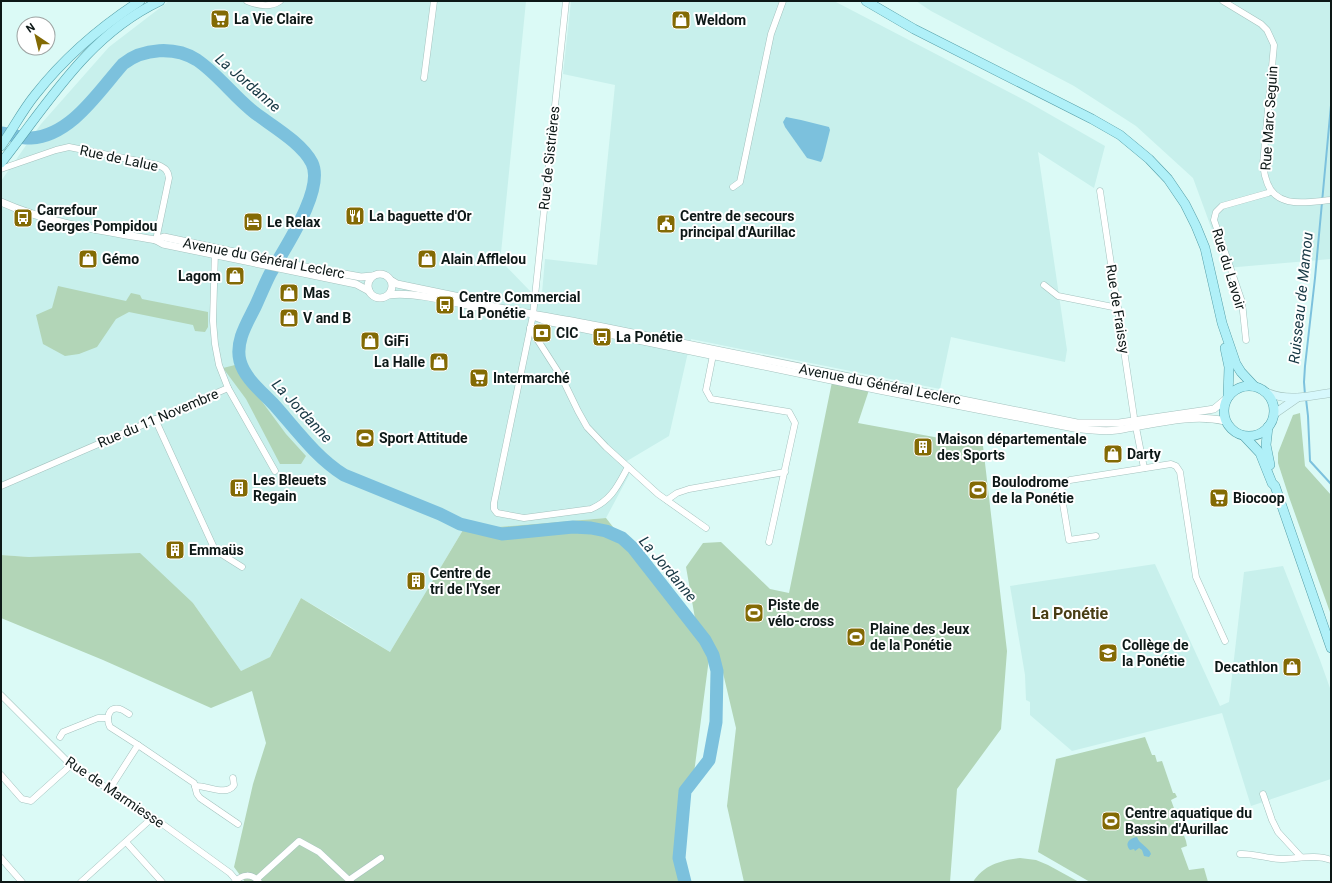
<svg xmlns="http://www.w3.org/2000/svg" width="1332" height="883" viewBox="0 0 1332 883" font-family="Roboto,sans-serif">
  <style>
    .built { fill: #c8f0ec }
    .green { fill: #b2d5b7 }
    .water { fill: #7cc1dd }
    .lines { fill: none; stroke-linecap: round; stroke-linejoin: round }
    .stream { stroke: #7cc1dd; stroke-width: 2 }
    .river { stroke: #7cc1dd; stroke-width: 13 }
    .minor-casing { stroke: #a4c2be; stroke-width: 7 }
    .tertiary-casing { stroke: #a4c2be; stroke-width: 8 }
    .secondary-casing { stroke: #a4c2be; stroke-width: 9 }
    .primary-casing { stroke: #549ea7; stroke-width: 10 }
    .minor { stroke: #fff; stroke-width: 6 }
    .tertiary { stroke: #fff; stroke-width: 7 }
    .secondary { stroke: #d7f8fc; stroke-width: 8 }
    .primary { stroke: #b0f0f8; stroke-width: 9 }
    .labels { text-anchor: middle; stroke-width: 4; stroke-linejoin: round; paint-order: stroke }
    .poi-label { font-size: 14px; font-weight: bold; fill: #0d1817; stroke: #fff; text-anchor: start }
    .street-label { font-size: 14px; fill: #0d1817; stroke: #fff }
    .water-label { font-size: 15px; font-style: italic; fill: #163743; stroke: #fff }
    .quarter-label { font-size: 16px; font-weight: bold; fill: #493d14; stroke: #fff }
  </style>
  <rect width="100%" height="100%" fill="#dbfaf6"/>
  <g class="built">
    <path d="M169 1H526L501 253 496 256 531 292 542 293 545 259 597 265 615 85 563 74 571 1H834L1028 102 1105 146 1094 188 1038 152 1067 350 1065 362 951 337 940 389 691 339 669 436 627 461 629 475 606 518 463 530 390 652 344 623 301 598 270 657 241 671 193 603 29 557 1 555V181L41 124 109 47Z"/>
    <path d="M916 1H1331V259L1226 268 1193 178 1136 126 1074 86 931 11Z"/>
    <path d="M1155 564 1220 706 1229 702 1244 572 1283 566 1320 660 1331 691V779L1251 806 1222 713 1072 751 1030 715V702L1026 700 1025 675 1010 586Z"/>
  </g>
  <g class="green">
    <path d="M58 286 126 301 131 293 140 295 142 299 208 312V327L205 332 195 331 193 325 129 312 116 319 97 347 79 354 65 356 43 344 36 315 52 308Z"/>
    <path d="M235 365 286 434 306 456 301 464H280L246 399 223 368Z"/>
    <path d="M832 382 869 390 858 423 983 446 1007 651 1001 729 957 789 950 882H744L727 806 736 728 719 656 696 624 686 567 703 543 721 542 770 589 789 593Z"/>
    <path d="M1300 413 1305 466 1331 495V615L1289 497 1278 463V453L1293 415Z"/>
    <path d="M606 518 710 651 694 773 682 794 676 856 683 882H245L234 867 253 784 266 743 252 691 211 708 103 660 1 618V555L29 557 140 553 193 603 241 671 270 657 301 598 390 652 463 530Z"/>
    <path d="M1145 737 1152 755H1155L1157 762 1162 761 1173 793H1175L1177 797 1171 800 1186 841 1187 846 1181 848 1189 870 1204 868 1208 882H1090L1038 852 1056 759Z"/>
    <path d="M1020 858 1036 860 1048 865 1079 882H973C983 865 1002 860 1020 858Z"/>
  </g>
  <g class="water">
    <path d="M786 117 801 120 829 127 830 130 823 158 821 162 807 158 785 127 783 122Z"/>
    <path d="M1137 837C1139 844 1149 847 1151 854L1149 857 1144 856 1142 850 1139 848 1135 851 1134 849 1130 850C1124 843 1130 838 1137 837Z"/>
  </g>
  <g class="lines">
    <g class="stream">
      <path d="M1305 395 1304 382 1305 366 1315 278 1331 105"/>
      <path d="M1306 399 1308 416 1310 461 1331 484"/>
    </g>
    <path class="river" d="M1 133C10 134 22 139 31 138 71 136 99 91 123 64 143 48 175 46 197 60 219 75 234 97 255 113 272 126 302 143 312 163 325 190 284 249 270 274 265 284 260 296 255 307 247 323 235 342 240 361 245 380 265 394 277 408 298 432 317 458 344 475L440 514 460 524 502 534 573 527 591 528 606 531 622 538 633 548 705 640 713 655 717 671 716 722 709 760 685 791 679 858 685 882"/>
    <defs>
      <g id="minor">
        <path d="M247 1C259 6 270 8 280 1"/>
        <path d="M566 1 533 315 494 503V509L497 513 524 518 591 509C612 500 618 485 628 467"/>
        <path d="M1223 1 1261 24 1267 30 1274 45 1263 164C1264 169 1264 174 1266 179 1274 210 1307 202 1331 200"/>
        <path d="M424 78 434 1"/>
        <path d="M1 169 56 150 69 147 158 165C165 168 168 170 169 178L156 240"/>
        <path d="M733 187 740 182 771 34 783 1"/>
        <path d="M1100 191 1134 417 1144 468"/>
        <path d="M1044 285 1058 296 1118 308"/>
        <path d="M530 328 562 378 578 411 587 427 606 447 658 494 706 528"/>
        <path d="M1246 340 1242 302 1214 220 1216 212 1222 206 1268 193 1271 191"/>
        <path d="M713 355 706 390 711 399 789 412 795 423 769 542"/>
        <path d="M228 388 275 471"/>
        <path d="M155 419 215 550 242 567"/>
        <path d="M1 486 228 388 219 365 215 344 213 321 215 251"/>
        <path d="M667 500 677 493 689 489 785 472"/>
        <path d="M1096 536 1069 540 1061 492 1063 484 1070 480 1171 464 1176 466 1180 472 1196 577 1225 641"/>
        <path d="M1 695 71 765 161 823 230 873 236 880"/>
        <path d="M60 737 63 732 98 718H108"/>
        <path d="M138 745 194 783 197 794 200 798 238 824"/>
        <path d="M1 775 22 799 31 801 71 765"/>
        <path d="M195 786C207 785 226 797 234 785L233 778"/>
        <path d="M109 790 138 745 110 727C106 719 108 706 120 709 123 710 126 712 129 714"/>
        <path d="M1263 794 1272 820 1278 832 1301 857"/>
        <path d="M126 842 162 882"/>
        <path d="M1240 854C1254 853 1267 859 1281 859 1297 859 1315 854 1331 860"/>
        <path d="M1 858 22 882"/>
        <path d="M257 879 299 841 319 852 351 882"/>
        <path d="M349 880 381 858"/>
        <path d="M81 882 152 818"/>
        <path d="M235 882C242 874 252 873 259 882"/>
      </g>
      <g id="tertiary">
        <path d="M1 202C50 224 104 231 156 240L163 244 356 284 369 291"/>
        <path d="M156 240 164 237 300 266 361 277 372 276"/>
        <circle cx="380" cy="286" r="12"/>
        <path d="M392 281 397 284 479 301 485 305C524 313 563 319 603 327L1077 423H1119L1208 410 1214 409 1226 399"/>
        <path d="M389 295C411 291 452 302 475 307L485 305"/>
        <path d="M536 317 546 321 879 390 1074 428C1089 430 1103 432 1117 430 1152 425 1190 413 1225 421"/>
      </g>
      <g id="secondary">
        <path d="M1265 392C1289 402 1307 396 1331 393"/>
        <path d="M1274 414 1297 398"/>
      </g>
      <g id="primary">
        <path d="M866 1 914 29 1092 119 1120 135 1149 159 1168 179 1185 204 1196 226 1205 248 1222 323 1236 364 1241 372 1254 386"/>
        <path d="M1 146C13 129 22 111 35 95 64 58 100 27 140 1"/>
        <path d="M1 163C49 102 88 35 160 1"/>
        <path d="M1225 348 1229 367 1228 397"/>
        <circle cx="1249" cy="411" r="25"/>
        <path d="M1268 427 1266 445 1270 465"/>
        <path d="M1244 436 1260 453 1272 483 1275 486 1331 648"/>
      </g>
    </defs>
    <use href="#minor" class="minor-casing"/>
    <use href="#tertiary" class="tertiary-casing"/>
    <use href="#secondary" class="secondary-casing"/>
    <use href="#primary" class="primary-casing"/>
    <use href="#minor" class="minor"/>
    <use href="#tertiary" class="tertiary"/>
    <use href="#secondary" class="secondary"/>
    <use href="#primary" class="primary"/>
  </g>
  <defs>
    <symbol id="supermarket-square" viewBox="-11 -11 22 22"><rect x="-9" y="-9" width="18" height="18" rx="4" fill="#836a04" stroke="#fff"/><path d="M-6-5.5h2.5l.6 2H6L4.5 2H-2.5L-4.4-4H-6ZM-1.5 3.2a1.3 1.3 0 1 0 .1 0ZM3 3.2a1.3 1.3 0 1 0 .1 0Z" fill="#fff"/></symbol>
    <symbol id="shop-square" viewBox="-11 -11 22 22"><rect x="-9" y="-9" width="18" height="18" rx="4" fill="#836a04" stroke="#fff"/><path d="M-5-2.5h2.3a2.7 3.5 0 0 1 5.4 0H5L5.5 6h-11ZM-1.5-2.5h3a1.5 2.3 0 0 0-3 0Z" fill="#fff"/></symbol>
    <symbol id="restaurant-square" viewBox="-11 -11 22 22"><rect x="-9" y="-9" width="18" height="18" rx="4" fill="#836a04" stroke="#fff"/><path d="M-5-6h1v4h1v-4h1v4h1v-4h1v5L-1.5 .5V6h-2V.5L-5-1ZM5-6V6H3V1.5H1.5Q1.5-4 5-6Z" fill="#fff"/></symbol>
    <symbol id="bus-square" viewBox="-11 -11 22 22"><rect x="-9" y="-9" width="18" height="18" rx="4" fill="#836a04" stroke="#fff"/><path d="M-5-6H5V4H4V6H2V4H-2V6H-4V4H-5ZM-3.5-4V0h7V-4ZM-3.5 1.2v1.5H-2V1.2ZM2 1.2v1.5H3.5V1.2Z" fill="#fff"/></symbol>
    <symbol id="hotel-square" viewBox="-11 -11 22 22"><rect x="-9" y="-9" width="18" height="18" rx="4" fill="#836a04" stroke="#fff"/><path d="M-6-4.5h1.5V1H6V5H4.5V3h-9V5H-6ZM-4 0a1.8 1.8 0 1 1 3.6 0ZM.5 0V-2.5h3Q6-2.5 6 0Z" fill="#fff"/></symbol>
    <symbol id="civic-square" viewBox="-11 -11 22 22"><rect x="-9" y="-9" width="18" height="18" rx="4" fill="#836a04" stroke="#fff"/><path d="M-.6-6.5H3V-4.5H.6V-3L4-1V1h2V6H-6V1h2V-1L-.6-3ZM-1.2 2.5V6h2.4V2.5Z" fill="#fff"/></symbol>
    <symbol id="bank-square" viewBox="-11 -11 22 22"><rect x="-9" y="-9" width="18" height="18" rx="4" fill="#836a04" stroke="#fff"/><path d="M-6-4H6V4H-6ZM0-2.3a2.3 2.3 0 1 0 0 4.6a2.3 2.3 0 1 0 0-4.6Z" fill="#fff"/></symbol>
    <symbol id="stadium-square" viewBox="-11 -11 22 22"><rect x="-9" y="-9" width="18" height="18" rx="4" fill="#836a04" stroke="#fff"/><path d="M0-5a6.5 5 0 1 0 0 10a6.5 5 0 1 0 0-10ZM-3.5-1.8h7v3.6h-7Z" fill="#fff"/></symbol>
    <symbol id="building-square" viewBox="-11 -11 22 22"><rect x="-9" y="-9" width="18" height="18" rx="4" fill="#836a04" stroke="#fff"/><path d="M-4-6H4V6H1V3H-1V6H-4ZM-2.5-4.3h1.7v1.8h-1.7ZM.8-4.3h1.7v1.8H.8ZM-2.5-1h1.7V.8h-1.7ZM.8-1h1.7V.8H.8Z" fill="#fff"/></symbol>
    <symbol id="school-square" viewBox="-11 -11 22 22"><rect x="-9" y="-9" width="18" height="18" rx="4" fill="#836a04" stroke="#fff"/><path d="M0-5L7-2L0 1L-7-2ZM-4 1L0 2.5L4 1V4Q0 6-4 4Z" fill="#fff"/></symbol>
  </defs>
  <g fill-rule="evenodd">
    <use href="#supermarket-square" x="209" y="8" width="22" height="22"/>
    <use href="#shop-square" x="670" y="9" width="22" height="22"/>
    <use href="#restaurant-square" x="344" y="205" width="22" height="22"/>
    <use href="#bus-square" x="12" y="207" width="22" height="22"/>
    <use href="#hotel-square" x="242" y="211" width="22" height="22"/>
    <use href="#civic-square" x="655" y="213" width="22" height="22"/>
    <use href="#shop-square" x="77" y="248" width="22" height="22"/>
    <use href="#shop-square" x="416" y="248" width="22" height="22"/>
    <use href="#shop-square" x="224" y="265" width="22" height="22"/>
    <use href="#shop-square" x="278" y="282" width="22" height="22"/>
    <use href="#bus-square" x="434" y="294" width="22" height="22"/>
    <use href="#shop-square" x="278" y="307" width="22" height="22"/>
    <use href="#bank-square" x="531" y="322" width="22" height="22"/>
    <use href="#bus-square" x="591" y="326" width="22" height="22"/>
    <use href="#shop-square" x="359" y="330" width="22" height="22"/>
    <use href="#shop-square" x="428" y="351" width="22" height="22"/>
    <use href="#supermarket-square" x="468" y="367" width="22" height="22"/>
    <use href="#stadium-square" x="354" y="427" width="22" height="22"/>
    <use href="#building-square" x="912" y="436" width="22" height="22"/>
    <use href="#shop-square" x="1102" y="443" width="22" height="22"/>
    <use href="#building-square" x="228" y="477" width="22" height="22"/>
    <use href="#stadium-square" x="967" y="479" width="22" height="22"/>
    <use href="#supermarket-square" x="1208" y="487" width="22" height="22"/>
    <use href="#building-square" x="164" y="539" width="22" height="22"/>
    <use href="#building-square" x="405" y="570" width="22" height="22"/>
    <use href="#stadium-square" x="743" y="602" width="22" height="22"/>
    <use href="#stadium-square" x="845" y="626" width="22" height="22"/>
    <use href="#school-square" x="1097" y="642" width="22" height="22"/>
    <use href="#shop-square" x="1281" y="656" width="22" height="22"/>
    <use href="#stadium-square" x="1100" y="810" width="22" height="22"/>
  </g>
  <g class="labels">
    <g class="poi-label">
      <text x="234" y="24">La Vie Claire</text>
      <text x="695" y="25">Weldom</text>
      <text x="37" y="215">Carrefour<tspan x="37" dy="16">Georges Pompidou</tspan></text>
      <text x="369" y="221">La baguette d'Or</text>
      <text x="680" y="221">Centre de secours<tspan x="680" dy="16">principal d'Aurillac</tspan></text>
      <text x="267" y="227">Le Relax</text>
      <text x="102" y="264">Gémo</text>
      <text x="441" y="264">Alain Afflelou</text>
      <text x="221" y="281" text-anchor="end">Lagom</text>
      <text x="303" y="298">Mas</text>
      <text x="459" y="302">Centre Commercial<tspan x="459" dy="16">La Ponétie</tspan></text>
      <text x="303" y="323">V and B</text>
      <text x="556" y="338">CIC</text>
      <text x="616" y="342">La Ponétie</text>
      <text x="384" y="346">GiFi</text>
      <text x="425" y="367" text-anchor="end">La Halle</text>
      <text x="493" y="383">Intermarché</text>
      <text x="379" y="443">Sport Attitude</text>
      <text x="937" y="444">Maison départementale<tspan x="937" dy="16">des Sports</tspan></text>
      <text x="1127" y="459">Darty</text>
      <text x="253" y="485">Les Bleuets<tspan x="253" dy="16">Regain</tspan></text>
      <text x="992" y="487">Boulodrome<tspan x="992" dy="16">de la Ponétie</tspan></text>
      <text x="1233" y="503">Biocoop</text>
      <text x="189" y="555">Emmaüs</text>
      <text x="430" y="578">Centre de<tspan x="430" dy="16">tri de l'Yser</tspan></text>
      <text x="768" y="610">Piste de<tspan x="768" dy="16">vélo-cross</tspan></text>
      <text x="870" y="634">Plaine des Jeux<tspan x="870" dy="16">de la Ponétie</tspan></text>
      <text x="1122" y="650">Collège de<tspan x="1122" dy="16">la Ponétie</tspan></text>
      <text x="1278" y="672" text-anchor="end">Decathlon</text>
      <text x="1125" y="818">Centre aquatique du<tspan x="1125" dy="16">Bassin d'Aurillac</tspan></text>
    </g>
    <g class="street-label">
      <text transform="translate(1269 118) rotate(-86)" y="5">Rue Marc Seguin</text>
      <text transform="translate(119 158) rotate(12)" y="5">Rue de Lalue</text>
      <text transform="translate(549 158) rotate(-84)" y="5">Rue de Sistrières</text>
      <text transform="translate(264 258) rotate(11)" y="5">Avenue du Général Leclerc</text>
      <text transform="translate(1229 269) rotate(73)" y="5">Rue du Lavoir</text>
      <text transform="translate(1118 309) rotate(81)" y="5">Rue de Fraissy</text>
      <text transform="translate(880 384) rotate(11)" y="5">Avenue du Général Leclerc</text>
      <text transform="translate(158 418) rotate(-23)" y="5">Rue du 11 Novembre</text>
      <text transform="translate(115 792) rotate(34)" y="5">Rue de Marmiesse</text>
    </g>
    <g class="water-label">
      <text transform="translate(248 83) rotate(41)" y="5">La Jordanne</text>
      <text transform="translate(1301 298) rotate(-84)" y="5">Ruisseau de Mamou</text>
      <text transform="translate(302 411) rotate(47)" y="5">La Jordanne</text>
      <text transform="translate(668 569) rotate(50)" y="5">La Jordanne</text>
    </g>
    <g class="quarter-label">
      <text x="1070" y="619">La Ponétie</text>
    </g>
  </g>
  <rect width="1332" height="883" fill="none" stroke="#0d1817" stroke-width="4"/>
  <g transform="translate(36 36) rotate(325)"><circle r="19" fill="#ffffff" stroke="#9ea3a2"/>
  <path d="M0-3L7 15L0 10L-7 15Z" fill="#836a04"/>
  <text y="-6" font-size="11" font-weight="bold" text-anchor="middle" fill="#0d1817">N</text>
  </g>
</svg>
